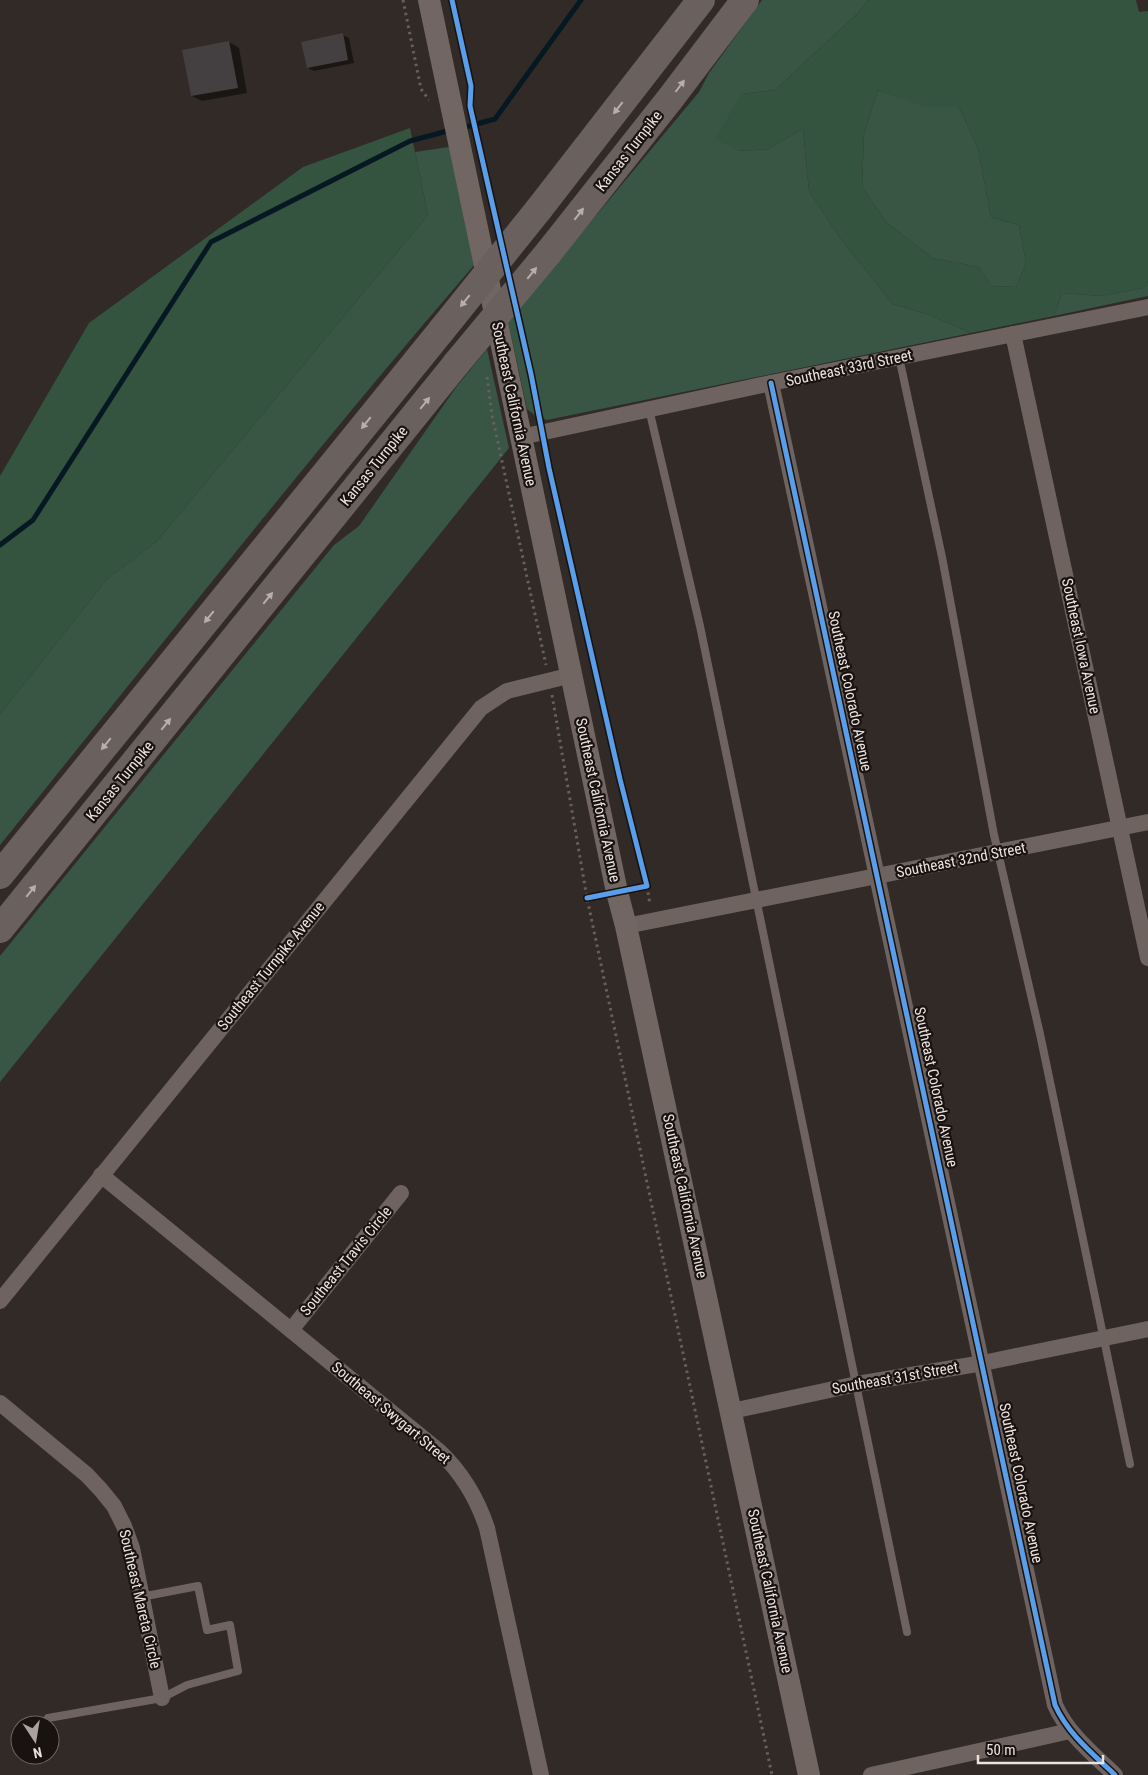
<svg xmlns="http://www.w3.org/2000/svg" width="1148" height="1775" viewBox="0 0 1148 1775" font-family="'Roboto Condensed',sans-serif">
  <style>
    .green { fill: #395543 }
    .forest { fill: #345440; fill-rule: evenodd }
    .shadow { fill: #0007 }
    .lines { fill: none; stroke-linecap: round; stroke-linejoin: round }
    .stream { stroke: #061822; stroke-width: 5 }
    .building { fill: #443f40 }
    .path { stroke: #68605d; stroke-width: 3; stroke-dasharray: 2.5 4; stroke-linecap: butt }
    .lane { stroke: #6f6360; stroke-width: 8 }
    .street { stroke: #6f6360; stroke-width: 16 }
    .secondary { stroke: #726662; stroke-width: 22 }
    .highway { stroke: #6a615e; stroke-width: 28 }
    .highway-bridge { stroke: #6a615e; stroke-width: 28 }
    .cycleway-casing { stroke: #181210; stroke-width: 8 }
    .cycleway { stroke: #5a9eea; stroke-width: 5 }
    .oneway { fill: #b8afab }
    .labels { text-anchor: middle; stroke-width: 4.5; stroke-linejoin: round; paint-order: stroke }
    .street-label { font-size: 15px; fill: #ece3df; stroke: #181210 }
  </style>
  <rect width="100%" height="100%" fill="#312a27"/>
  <g class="green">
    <path d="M762 0H868L859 12 775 90 741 94 739 151 768 149 803 129 809 191 840 238 893 304 930 315 971 333 547 420 536 416 527 409 508 321 699 92 709 73Z"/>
    <path d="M878 90 927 106H959L978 149 991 217 1019 225 1026 263 1016 287 991 286 979 267 932 258 886 222 862 187 864 134Z"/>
    <path d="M449 147 475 264C311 454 157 651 0 845V714L107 579 157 541 428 215 415 152Z"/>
    <path d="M1148 282V296L1054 316 1062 293 1101 296 1143 288Z"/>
    <path d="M487 349 509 448 0 1082V956L334 545 359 526 457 386Z"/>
  </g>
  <g class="forest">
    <path d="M868 0H1136L1139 12 1148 11V282L1143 288 1101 296 1062 293 1054 316 971 333 930 315 893 304 840 238 809 191 803 129 768 149 739 151 715 139 741 94 775 90 859 12ZM878 90 927 107 959 106 978 149 991 217 1019 225 1026 263 1016 287 991 286 979 267 932 258 886 222 862 187 864 134Z"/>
    <path d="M410 128 428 215 157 541 107 579 0 714V476L89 323 303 167Z"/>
  </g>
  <g class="shadow">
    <path d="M343 35 349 38 354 63 314 71 308 68Z"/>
    <path d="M229 42 239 48 247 93 202 101 192 96Z"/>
  </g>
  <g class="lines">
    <g class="stream">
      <path d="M462 128 495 119 581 0"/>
      <path d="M0 545 33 520 211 242 410 141 451 130"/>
    </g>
  </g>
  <g class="building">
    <path d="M343 33 348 60 307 68 301 42Z"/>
    <path d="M229 41 238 88 191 96 182 50Z"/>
  </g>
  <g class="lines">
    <g class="path">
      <path d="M403 0 421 89 429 100"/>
      <path d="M487 377 492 415 546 665"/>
      <path d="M552 695 587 898 772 1775"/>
      <path d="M647 886 650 905"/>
    </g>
    <g class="lane">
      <path d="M899 357 942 557 994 835 1040 1034 1130 1464"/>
      <path d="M649 409 700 626 907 1632"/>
      <path d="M48 1718 162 1698 187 1685 238 1671 230 1625 207 1630 198 1586 141 1597"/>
    </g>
    <g class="street">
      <path d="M1013 334 1148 958"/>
      <path d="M771 383 1055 1705C1068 1734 1092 1753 1115 1775"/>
      <path d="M521 437 771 383 1148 307"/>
      <path d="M626 926 1148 822"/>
      <path d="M101 1175 440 1452C463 1474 477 1498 487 1528L541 1775"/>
      <path d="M0 1301 481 708 507 691 572 675"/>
      <path d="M291 1330 401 1193"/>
      <path d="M0 1403 87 1475 101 1490 114 1506 124 1526 132 1548 162 1698"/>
      <path d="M732 1411 857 1384 983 1363 1148 1329"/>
      <path d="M871 1775 1070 1731"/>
    </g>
    <path class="secondary" d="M429 0 617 892 626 926 809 1775"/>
    <g class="highway">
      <path d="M539 209 701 0"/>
      <path d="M549 252 670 99 745 0"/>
      <path d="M0 875 441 331"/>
      <path d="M0 929 456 364"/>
    </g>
    <g class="highway-bridge">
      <path d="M441 331 539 209"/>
      <path d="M456 364 549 252"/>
    </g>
    <defs>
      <g id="cycleway">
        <path d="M452 0 471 86 470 106 531 374 549 468 620 779 647 886 587 898"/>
        <path d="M771 383 1055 1705C1068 1734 1092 1753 1115 1775"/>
      </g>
    </defs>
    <use href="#cycleway" class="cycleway-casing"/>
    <use href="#cycleway" class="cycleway"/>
  </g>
  <defs><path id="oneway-solid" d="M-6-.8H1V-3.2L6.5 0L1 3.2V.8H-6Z" transform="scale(1.25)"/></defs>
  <g class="oneway">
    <use href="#oneway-solid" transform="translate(680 86) rotate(-53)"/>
    <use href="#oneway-solid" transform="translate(618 108) rotate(128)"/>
    <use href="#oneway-solid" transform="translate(579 214) rotate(-52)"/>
    <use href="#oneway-solid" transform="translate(532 273) rotate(-51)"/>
    <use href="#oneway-solid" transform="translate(465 301) rotate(129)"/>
    <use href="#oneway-solid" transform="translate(425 403) rotate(-51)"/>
    <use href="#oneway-solid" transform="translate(366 423) rotate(129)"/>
    <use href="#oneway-solid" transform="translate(268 598) rotate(-51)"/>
    <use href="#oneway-solid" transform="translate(209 617) rotate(129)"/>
    <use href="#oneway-solid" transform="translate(166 724) rotate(-51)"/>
    <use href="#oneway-solid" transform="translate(106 744) rotate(129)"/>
    <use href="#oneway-solid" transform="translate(31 891) rotate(-51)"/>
  </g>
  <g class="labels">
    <g class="street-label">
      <text transform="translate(629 151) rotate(-52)" y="5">Kansas Turnpike</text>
      <text transform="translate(849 368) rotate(-12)" y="5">Southeast 33rd Street</text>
      <text transform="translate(514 404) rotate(78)" y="5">Southeast California Avenue</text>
      <text transform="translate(374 466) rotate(-51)" y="5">Kansas Turnpike</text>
      <text transform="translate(1081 646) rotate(78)" y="5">Southeast Iowa Avenue</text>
      <text transform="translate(850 691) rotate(78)" y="5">Southeast Colorado Avenue</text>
      <text transform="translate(120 781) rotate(-51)" y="5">Kansas Turnpike</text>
      <text transform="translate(598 800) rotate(78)" y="5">Southeast California Avenue</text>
      <text transform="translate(961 860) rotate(-11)" y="5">Southeast 32nd Street</text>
      <text transform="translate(271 966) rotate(-51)" y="5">Southeast Turnpike Avenue</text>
      <text transform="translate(936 1087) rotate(78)" y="5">Southeast Colorado Avenue</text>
      <text transform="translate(685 1196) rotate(78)" y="5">Southeast California Avenue</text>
      <text transform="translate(346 1261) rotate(-51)" y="5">Southeast Travis Circle</text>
      <text transform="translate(895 1378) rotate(-10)" y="5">Southeast 31st Street</text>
      <text transform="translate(391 1413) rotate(40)" y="5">Southeast Swygart Street</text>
      <text transform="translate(1021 1483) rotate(78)" y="5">Southeast Colorado Avenue</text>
      <text transform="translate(770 1591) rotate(78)" y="5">Southeast California Avenue</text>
      <text transform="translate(140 1599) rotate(77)" y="5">Southeast Mareta Circle</text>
    </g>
  </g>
  <g transform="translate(35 1740) rotate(168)"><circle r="24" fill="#181210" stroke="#6d6663"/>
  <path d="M0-4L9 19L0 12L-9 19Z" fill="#aba29f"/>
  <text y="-8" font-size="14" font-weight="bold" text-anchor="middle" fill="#ece3df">N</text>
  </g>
  <path d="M978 1755v8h125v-8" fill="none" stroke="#ece3df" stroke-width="2.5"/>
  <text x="986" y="1755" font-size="15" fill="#ece3df" stroke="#181210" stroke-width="4" paint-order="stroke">50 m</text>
</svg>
